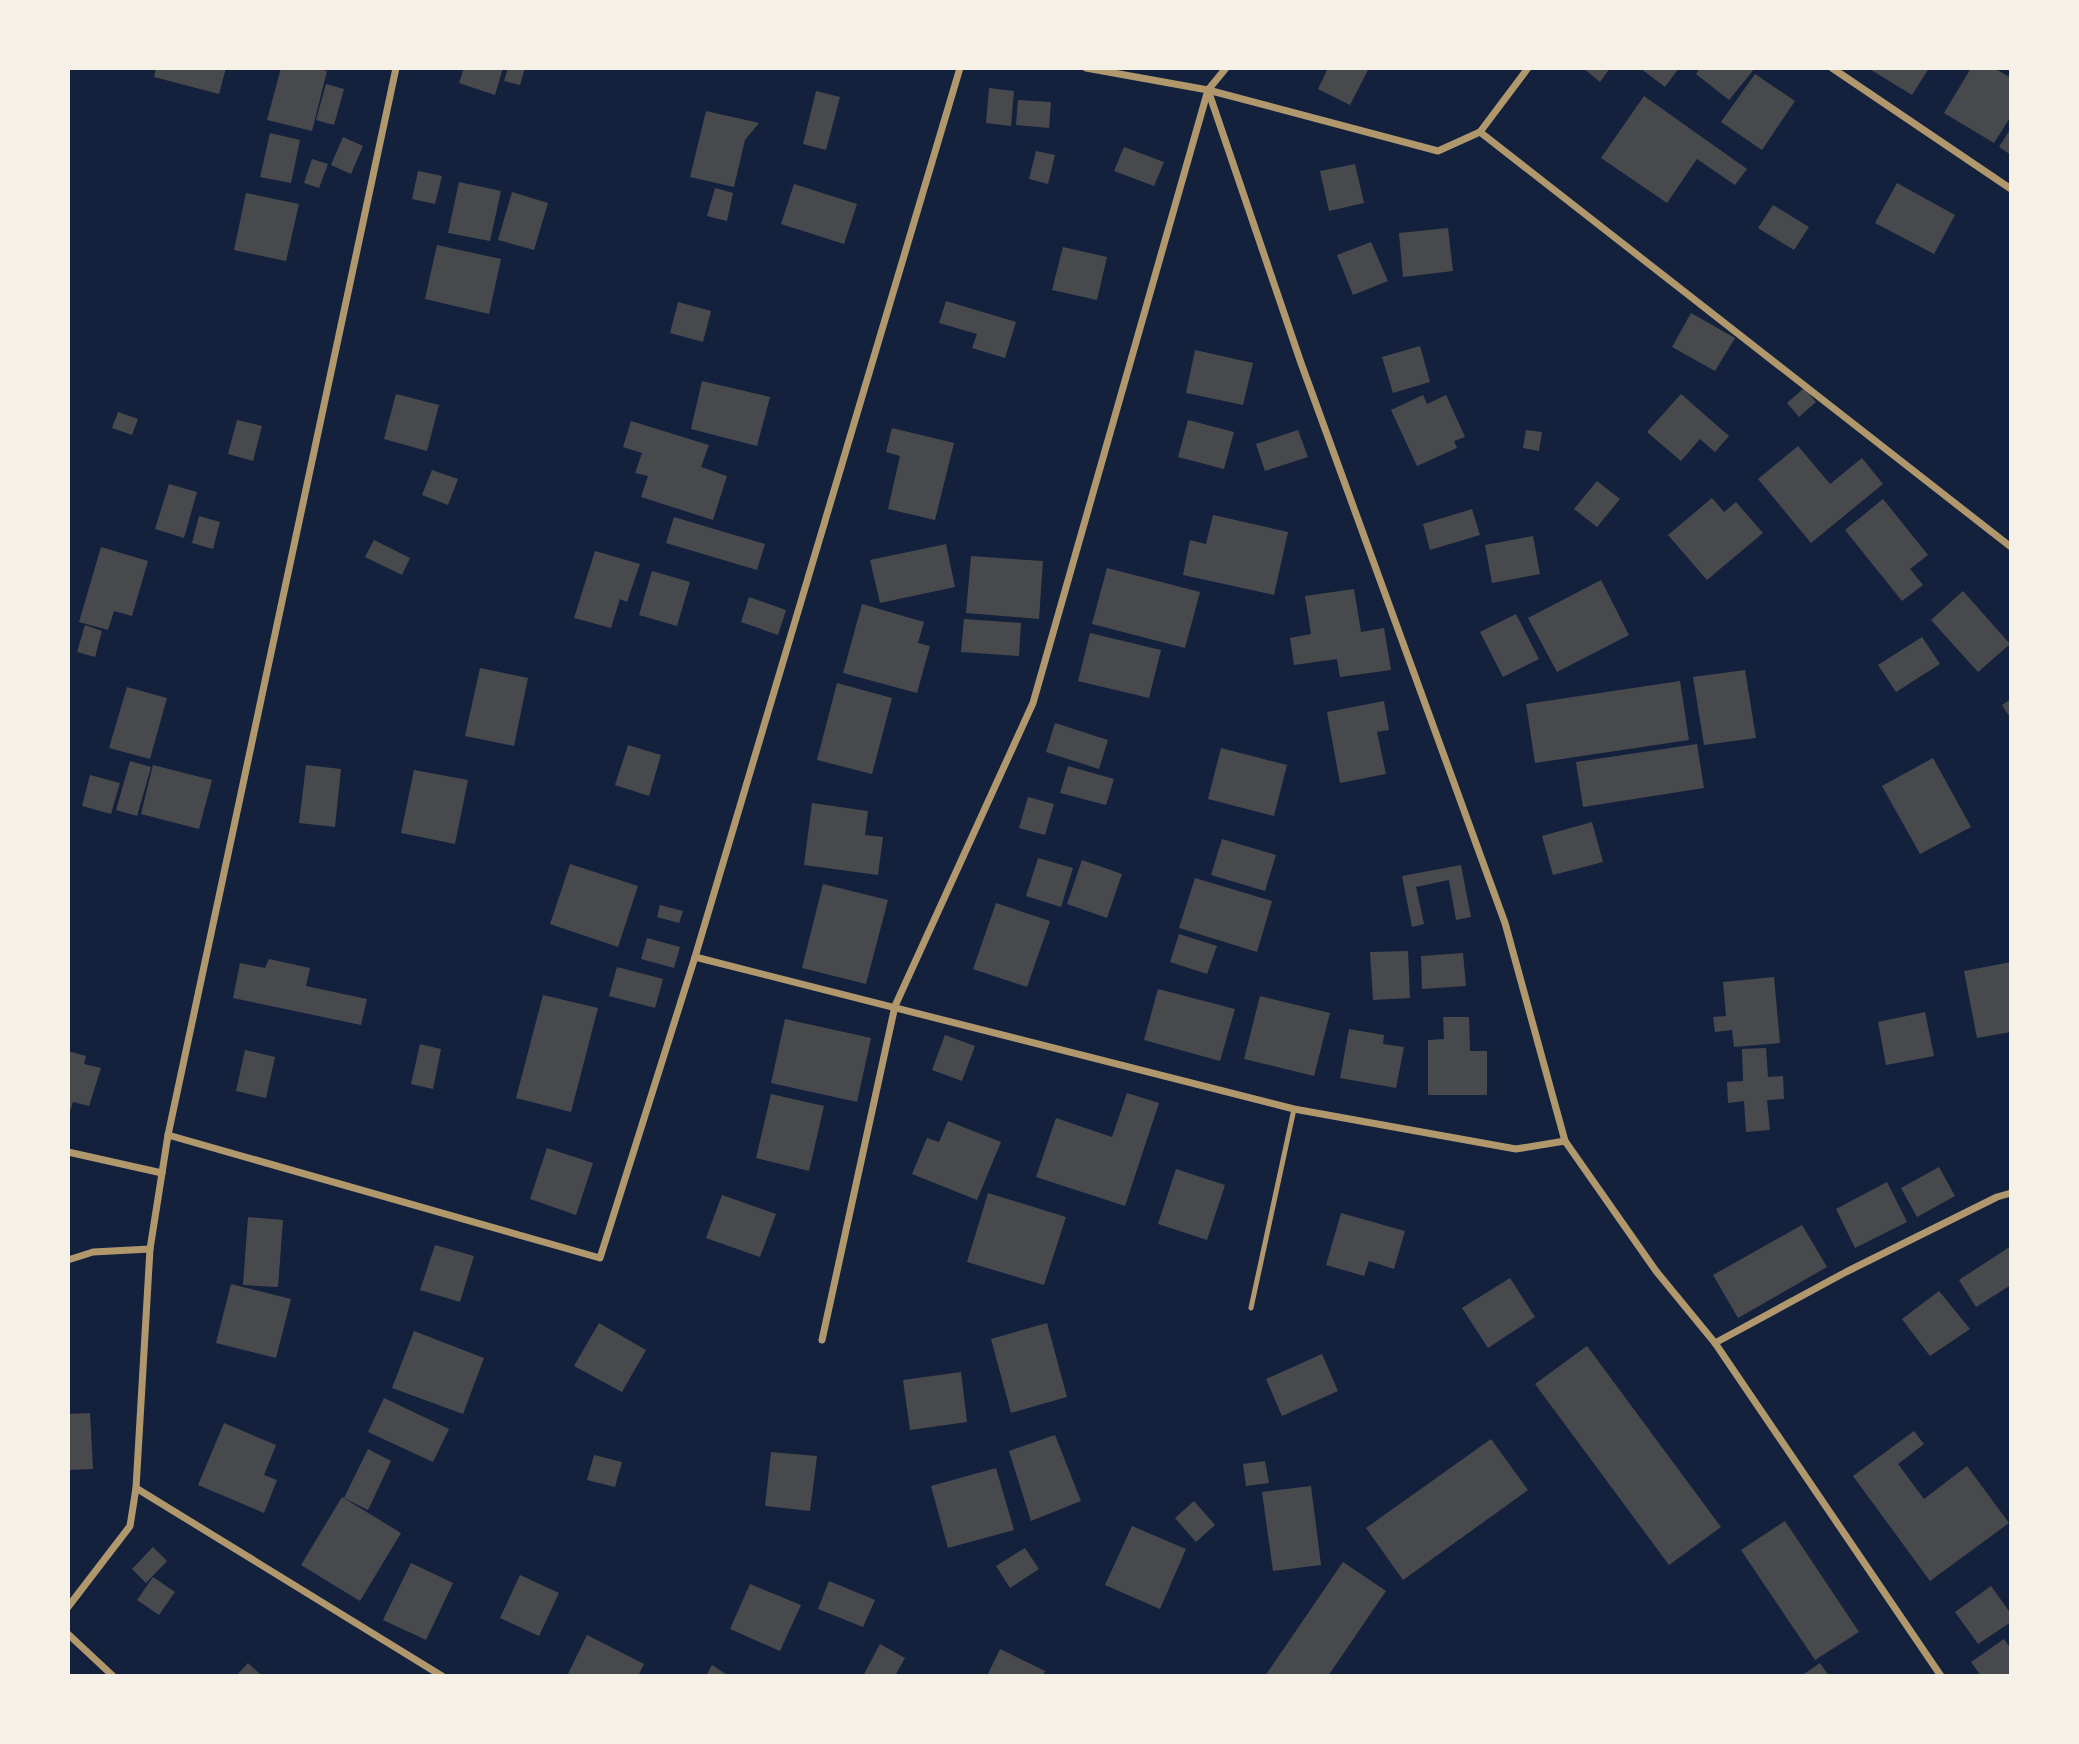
<svg xmlns="http://www.w3.org/2000/svg" width="2079" height="1744" viewBox="0 0 2079 1744" font-family="Inter,sans-serif">
  <style>
    .building { fill: #48494c }
    .lines { fill: none; stroke-linecap: round; stroke-linejoin: round }
    .service { stroke: #b1986c; stroke-width: 5 }
    .minor { stroke: #b1986c; stroke-width: 7 }
  </style>
  <rect width="100%" height="100%" fill="#14213d"/>
  <g class="building">
    <path d="M156 68H226L219 94 154 77Z"/>
    <path d="M281 68H315L327 71 312 131 267 120Z"/>
    <path d="M464 68H503L495 95 459 83Z"/>
    <path d="M508 68H525L520 85 504 81Z"/>
    <path d="M1328 68H1369L1350 105 1318 89Z"/>
    <path d="M1583 68H1610L1600 82Z"/>
    <path d="M1640 68H1679L1665 87Z"/>
    <path d="M1700 68H1755L1729 100 1696 74Z"/>
    <path d="M1868 68H1929L1912 95Z"/>
    <path d="M1971 68H1994L2011 78V116L1994 143 1944 113Z"/>
    <path d="M1755 74 1795 101 1762 150 1721 122Z"/>
    <path d="M326 84 344 89 334 125 316 120Z"/>
    <path d="M989 88 1014 91 1011 126 986 123Z"/>
    <path d="M816 91 840 97 826 150 803 144Z"/>
    <path d="M1644 96 1747 169 1735 185 1697 159 1667 203 1601 158Z"/>
    <path d="M1018 100 1051 102 1049 128 1016 125Z"/>
    <path d="M706 111 759 123 745 140 734 187 690 177Z"/>
    <path d="M2011 128V155L1999 147Z"/>
    <path d="M270 133 300 140 291 183 260 177Z"/>
    <path d="M343 137 363 146 351 174 331 165Z"/>
    <path d="M1124 147 1164 162 1154 186 1114 171Z"/>
    <path d="M1036 151 1055 155 1048 184 1029 179Z"/>
    <path d="M312 159 328 164 319 188 304 183Z"/>
    <path d="M1355 164 1364 203 1329 211 1320 171Z"/>
    <path d="M418 171 442 176 435 204 412 199Z"/>
    <path d="M459 182 501 191 490 241 448 233Z"/>
    <path d="M1897 183 1955 215 1934 254 1875 223Z"/>
    <path d="M794 184 857 204 844 244 781 224Z"/>
    <path d="M715 188 733 193 727 221 707 216Z"/>
    <path d="M512 192 548 203 534 250 498 240Z"/>
    <path d="M246 193 299 204 286 261 234 250Z"/>
    <path d="M1773 205 1809 227 1794 250 1758 228Z"/>
    <path d="M1448 228 1453 271 1403 277 1399 233Z"/>
    <path d="M1371 242 1388 281 1353 295 1337 255Z"/>
    <path d="M437 245 501 259 489 314 425 299Z"/>
    <path d="M1063 247 1107 257 1097 300 1052 290Z"/>
    <path d="M946 301 1016 322 1005 358 972 348 977 334 939 323Z"/>
    <path d="M678 302 711 311 703 342 670 333Z"/>
    <path d="M1691 313 1735 338 1715 371 1672 347Z"/>
    <path d="M1420 346 1430 382 1393 393 1382 357Z"/>
    <path d="M1195 350 1253 363 1243 405 1186 393Z"/>
    <path d="M702 381 770 397 757 446 691 429Z"/>
    <path d="M1804 388 1816 402 1799 417 1787 403Z"/>
    <path d="M396 394 439 405 427 451 384 439Z"/>
    <path d="M1681 394 1729 436 1715 452 1700 439 1681 461 1647 432Z"/>
    <path d="M1423 395 1427 404 1446 395 1465 437 1454 441 1457 448 1417 466 1391 410Z"/>
    <path d="M118 412 138 419 132 435 112 428Z"/>
    <path d="M237 420 262 426 253 461 228 454Z"/>
    <path d="M1188 420 1234 432 1224 469 1178 457Z"/>
    <path d="M631 421 709 445 701 467 727 476 713 520 641 497 648 476 635 473 642 453 623 447Z"/>
    <path d="M892 428 954 443 935 520 888 509 900 456 886 452Z"/>
    <path d="M1298 430 1308 457 1265 471 1256 444Z"/>
    <path d="M1526 430 1542 432 1539 451 1523 448Z"/>
    <path d="M1798 446 1830 484 1862 458 1883 484 1811 543 1758 479Z"/>
    <path d="M432 470 458 479 448 505 422 495Z"/>
    <path d="M1597 481 1620 499 1597 527 1574 509Z"/>
    <path d="M169 484 197 492 184 538 155 529Z"/>
    <path d="M1712 498 1724 512 1736 502 1763 533 1707 580 1668 535Z"/>
    <path d="M1883 499 1928 555 1910 569 1923 585 1902 601 1845 530Z"/>
    <path d="M1472 509 1480 535 1430 550 1423 524Z"/>
    <path d="M1213 515 1288 532 1274 595 1183 575 1190 540 1206 544Z"/>
    <path d="M199 516 220 522 213 549 192 543Z"/>
    <path d="M674 517 765 544 757 570 666 543Z"/>
    <path d="M1533 536 1540 574 1492 583 1485 545Z"/>
    <path d="M374 540 410 558 402 575 365 557Z"/>
    <path d="M946 544 955 587 880 603 870 560Z"/>
    <path d="M101 547 148 561 132 616 114 611 108 630 79 622Z"/>
    <path d="M595 551 640 564 627 602 620 599 611 628 574 618Z"/>
    <path d="M971 556 1043 561 1039 619 966 613Z"/>
    <path d="M1107 568 1200 592 1185 648 1092 624Z"/>
    <path d="M652 571 690 582 677 626 639 615Z"/>
    <path d="M1601 580 1629 635 1557 672 1528 618Z"/>
    <path d="M1354 589 1361 632 1384 628 1391 670 1340 677 1337 659 1294 665 1290 638 1311 634 1305 596Z"/>
    <path d="M1963 591 2010 644 1978 672 1931 620Z"/>
    <path d="M749 597 786 610 778 635 741 622Z"/>
    <path d="M862 604 924 622 918 643 930 646 917 693 843 673Z"/>
    <path d="M1516 614 1539 659 1503 677 1480 632Z"/>
    <path d="M964 619 1021 623 1019 656 961 652Z"/>
    <path d="M85 625 102 631 95 657 77 652Z"/>
    <path d="M1090 633 1161 650 1149 698 1078 681Z"/>
    <path d="M1922 637 1940 664 1896 692 1878 665Z"/>
    <path d="M480 668 528 678 514 746 465 736Z"/>
    <path d="M1745 670 1756 738 1704 745 1693 677Z"/>
    <path d="M1680 681 1689 740 1535 763 1526 704Z"/>
    <path d="M837 683 892 698 872 774 817 760Z"/>
    <path d="M127 687 167 698 150 759 109 748Z"/>
    <path d="M2011 699V719L2002 705Z"/>
    <path d="M1384 701 1389 730 1377 732 1386 774 1340 783 1327 712Z"/>
    <path d="M1055 723 1108 740 1099 769 1046 752Z"/>
    <path d="M1697 744 1704 788 1583 807 1576 762Z"/>
    <path d="M628 745 661 755 649 796 615 785Z"/>
    <path d="M1221 748 1287 765 1274 816 1208 799Z"/>
    <path d="M1933 758 1971 827 1920 854 1882 786Z"/>
    <path d="M130 761 151 767 137 816 116 810Z"/>
    <path d="M153 765 212 780 199 829 141 814Z"/>
    <path d="M306 765 341 769 335 827 299 823Z"/>
    <path d="M1068 766 1114 779 1106 805 1060 793Z"/>
    <path d="M414 770 468 780 455 844 401 833Z"/>
    <path d="M90 775 120 783 111 814 82 806Z"/>
    <path d="M1028 797 1054 804 1045 835 1019 828Z"/>
    <path d="M812 803 868 811 865 835 883 837 878 875 804 865Z"/>
    <path d="M1592 822 1603 862 1553 875 1542 836Z"/>
    <path d="M1222 839 1276 855 1265 891 1211 875Z"/>
    <path d="M1038 858 1073 868 1061 907 1026 896Z"/>
    <path d="M1082 860 1122 874 1107 918 1067 904Z"/>
    <path d="M570 864 638 886 618 947 550 924Z"/>
    <path d="M1461 865 1471 917 1456 920 1449 880 1416 887 1424 924 1412 927 1402 876Z"/>
    <path d="M1195 878 1272 901 1257 952 1179 928Z"/>
    <path d="M823 884 888 900 866 984 802 968Z"/>
    <path d="M996 903 1050 921 1027 987 973 969Z"/>
    <path d="M660 905 683 911 679 923 657 917Z"/>
    <path d="M1179 934 1217 946 1207 974 1170 962Z"/>
    <path d="M647 938 680 947 674 968 641 959Z"/>
    <path d="M1408 951 1410 998 1373 1000 1370 952Z"/>
    <path d="M1463 953 1466 986 1422 989 1421 956Z"/>
    <path d="M269 959 310 968 306 986 367 999 361 1025 233 998 240 963 265 968Z"/>
    <path d="M2011 962V1032L1977 1038 1964 971Z"/>
    <path d="M617 967 663 979 655 1008 609 996Z"/>
    <path d="M1774 977 1780 1043 1734 1047 1732 1030 1715 1032 1713 1017 1726 1016 1723 982Z"/>
    <path d="M1158 989 1235 1009 1220 1061 1144 1040Z"/>
    <path d="M543 995 598 1008 571 1112 516 1098Z"/>
    <path d="M1260 996 1330 1013 1314 1076 1244 1059Z"/>
    <path d="M1925 1012 1934 1056 1886 1065 1878 1022Z"/>
    <path d="M1443 1017H1469L1470 1051H1487V1095H1428V1040L1444 1039Z"/>
    <path d="M785 1019 871 1038 857 1102 771 1083Z"/>
    <path d="M1349 1029 1384 1035 1383 1044 1404 1047 1396 1088 1340 1078Z"/>
    <path d="M945 1035 975 1046 962 1081 932 1070Z"/>
    <path d="M420 1044 441 1049 433 1089 411 1084Z"/>
    <path d="M1766 1048 1768 1077 1783 1076 1784 1099 1767 1100 1770 1130 1746 1132 1744 1101 1728 1103 1727 1082 1743 1081 1742 1049Z"/>
    <path d="M245 1050 275 1057 266 1098 236 1091Z"/>
    <path d="M68 1051 86 1056 84 1064 101 1068 89 1106 73 1102 69 1114Z"/>
    <path d="M1127 1093 1159 1103 1125 1206 1036 1177 1056 1118 1112 1137Z"/>
    <path d="M771 1094 824 1106 809 1171 756 1158Z"/>
    <path d="M948 1121 1001 1142 977 1200 912 1174 927 1138 939 1142Z"/>
    <path d="M547 1148 593 1163 576 1215 530 1199Z"/>
    <path d="M1939 1167 1955 1196 1917 1217 1901 1188Z"/>
    <path d="M1176 1169 1225 1185 1207 1240 1158 1224Z"/>
    <path d="M1887 1182 1907 1222 1855 1248 1836 1209Z"/>
    <path d="M988 1193 1066 1217 1044 1285 967 1262Z"/>
    <path d="M722 1195 776 1214 760 1257 706 1238Z"/>
    <path d="M1341 1213 1405 1231 1394 1269 1369 1261 1364 1276 1326 1265Z"/>
    <path d="M248 1217 283 1220 278 1287 243 1285Z"/>
    <path d="M1802 1225 1827 1267 1738 1318 1713 1275Z"/>
    <path d="M435 1245 474 1256 460 1302 420 1290Z"/>
    <path d="M2011 1246V1285L1976 1307 1959 1280Z"/>
    <path d="M1510 1278 1535 1317 1488 1348 1462 1308Z"/>
    <path d="M231 1284 291 1299 276 1358 216 1343Z"/>
    <path d="M1939 1291 1970 1329 1930 1356 1902 1319Z"/>
    <path d="M599 1323 646 1350 622 1392 574 1366Z"/>
    <path d="M1047 1323 1067 1397 1011 1413 991 1339Z"/>
    <path d="M414 1331 484 1358 463 1414 392 1388Z"/>
    <path d="M1587 1346 1721 1527 1669 1565 1535 1384Z"/>
    <path d="M1322 1354 1338 1391 1282 1416 1266 1379Z"/>
    <path d="M961 1372 967 1422 910 1430 903 1380Z"/>
    <path d="M384 1398 449 1429 433 1462 368 1432Z"/>
    <path d="M90 1413 93 1469 68 1470V1414Z"/>
    <path d="M224 1423 276 1445 264 1475 277 1480 264 1513 198 1485Z"/>
    <path d="M1914 1431 1924 1444 1898 1464 1924 1499 1967 1466 2009 1523 1930 1581 1853 1476Z"/>
    <path d="M1055 1435 1081 1501 1031 1521 1009 1451Z"/>
    <path d="M1491 1439 1528 1490 1403 1580 1366 1528Z"/>
    <path d="M368 1449 391 1461 368 1510 344 1498Z"/>
    <path d="M771 1452 817 1456 810 1511 765 1506Z"/>
    <path d="M594 1455 622 1462 615 1487 587 1480Z"/>
    <path d="M1265 1461 1269 1483 1246 1486 1243 1464Z"/>
    <path d="M996 1468 1014 1530 948 1548 931 1486Z"/>
    <path d="M1311 1486 1321 1565 1273 1571 1262 1492Z"/>
    <path d="M342 1497 401 1533 360 1601 301 1565Z"/>
    <path d="M1194 1501 1215 1525 1196 1542 1175 1518Z"/>
    <path d="M1785 1521 1859 1632 1815 1660 1741 1550Z"/>
    <path d="M1132 1526 1186 1549 1160 1609 1105 1585Z"/>
    <path d="M153 1547 167 1561 146 1583 132 1569Z"/>
    <path d="M1025 1548 1039 1569 1010 1588 996 1566Z"/>
    <path d="M1343 1562 1386 1591 1328 1676H1265Z"/>
    <path d="M411 1563 453 1583 426 1640 383 1620Z"/>
    <path d="M520 1575 559 1593 539 1636 500 1618Z"/>
    <path d="M153 1577 175 1592 159 1615 137 1600Z"/>
    <path d="M829 1581 875 1600 863 1627 818 1609Z"/>
    <path d="M750 1584 801 1605 780 1651 730 1629Z"/>
    <path d="M1991 1586 2011 1614V1622L1978 1644 1955 1612Z"/>
    <path d="M587 1635 644 1664 638 1676H567Z"/>
    <path d="M2004 1639 2011 1649V1676H1981L1971 1662Z"/>
    <path d="M880 1644 905 1658 895 1676H867L864 1674Z"/>
    <path d="M1000 1649 1045 1671 1043 1676H987Z"/>
    <path d="M248 1663 262 1676H236Z"/>
    <path d="M1820 1663 1829 1676H1801Z"/>
    <path d="M712 1665 729 1676H706Z"/>
  </g>
  <g class="lines">
    <path class="service" d="M1251 1308 1294 1109"/>
    <g class="minor">
      <path d="M396 68 168 1135 150 1249 136 1488 442 1676"/>
      <path d="M1086 68 1208 90 1438 151 1480 132 1528 68"/>
      <path d="M1226 68 1208 90 1301 363 1505 923 1565 1141 1656 1271 1715 1343 1941 1676"/>
      <path d="M1832 68 2011 189"/>
      <path d="M1480 132 2011 547"/>
      <path d="M695 957 1294 1109 1516 1149 1565 1141"/>
      <path d="M168 1135 600 1258 695 957 960 68"/>
      <path d="M68 1152 162 1173"/>
      <path d="M68 1260 93 1252 150 1249"/>
      <path d="M822 1340 895 1006 1033 703 1208 90"/>
      <path d="M1715 1343 1846 1272 1997 1197 2011 1193"/>
      <path d="M68 1607 130 1526 136 1488"/>
      <path d="M68 1634 113 1676"/>
    </g>
  </g>
  <rect width="2079" height="1744" fill="none" stroke="#f6f1e7" stroke-width="140"/>
</svg>
